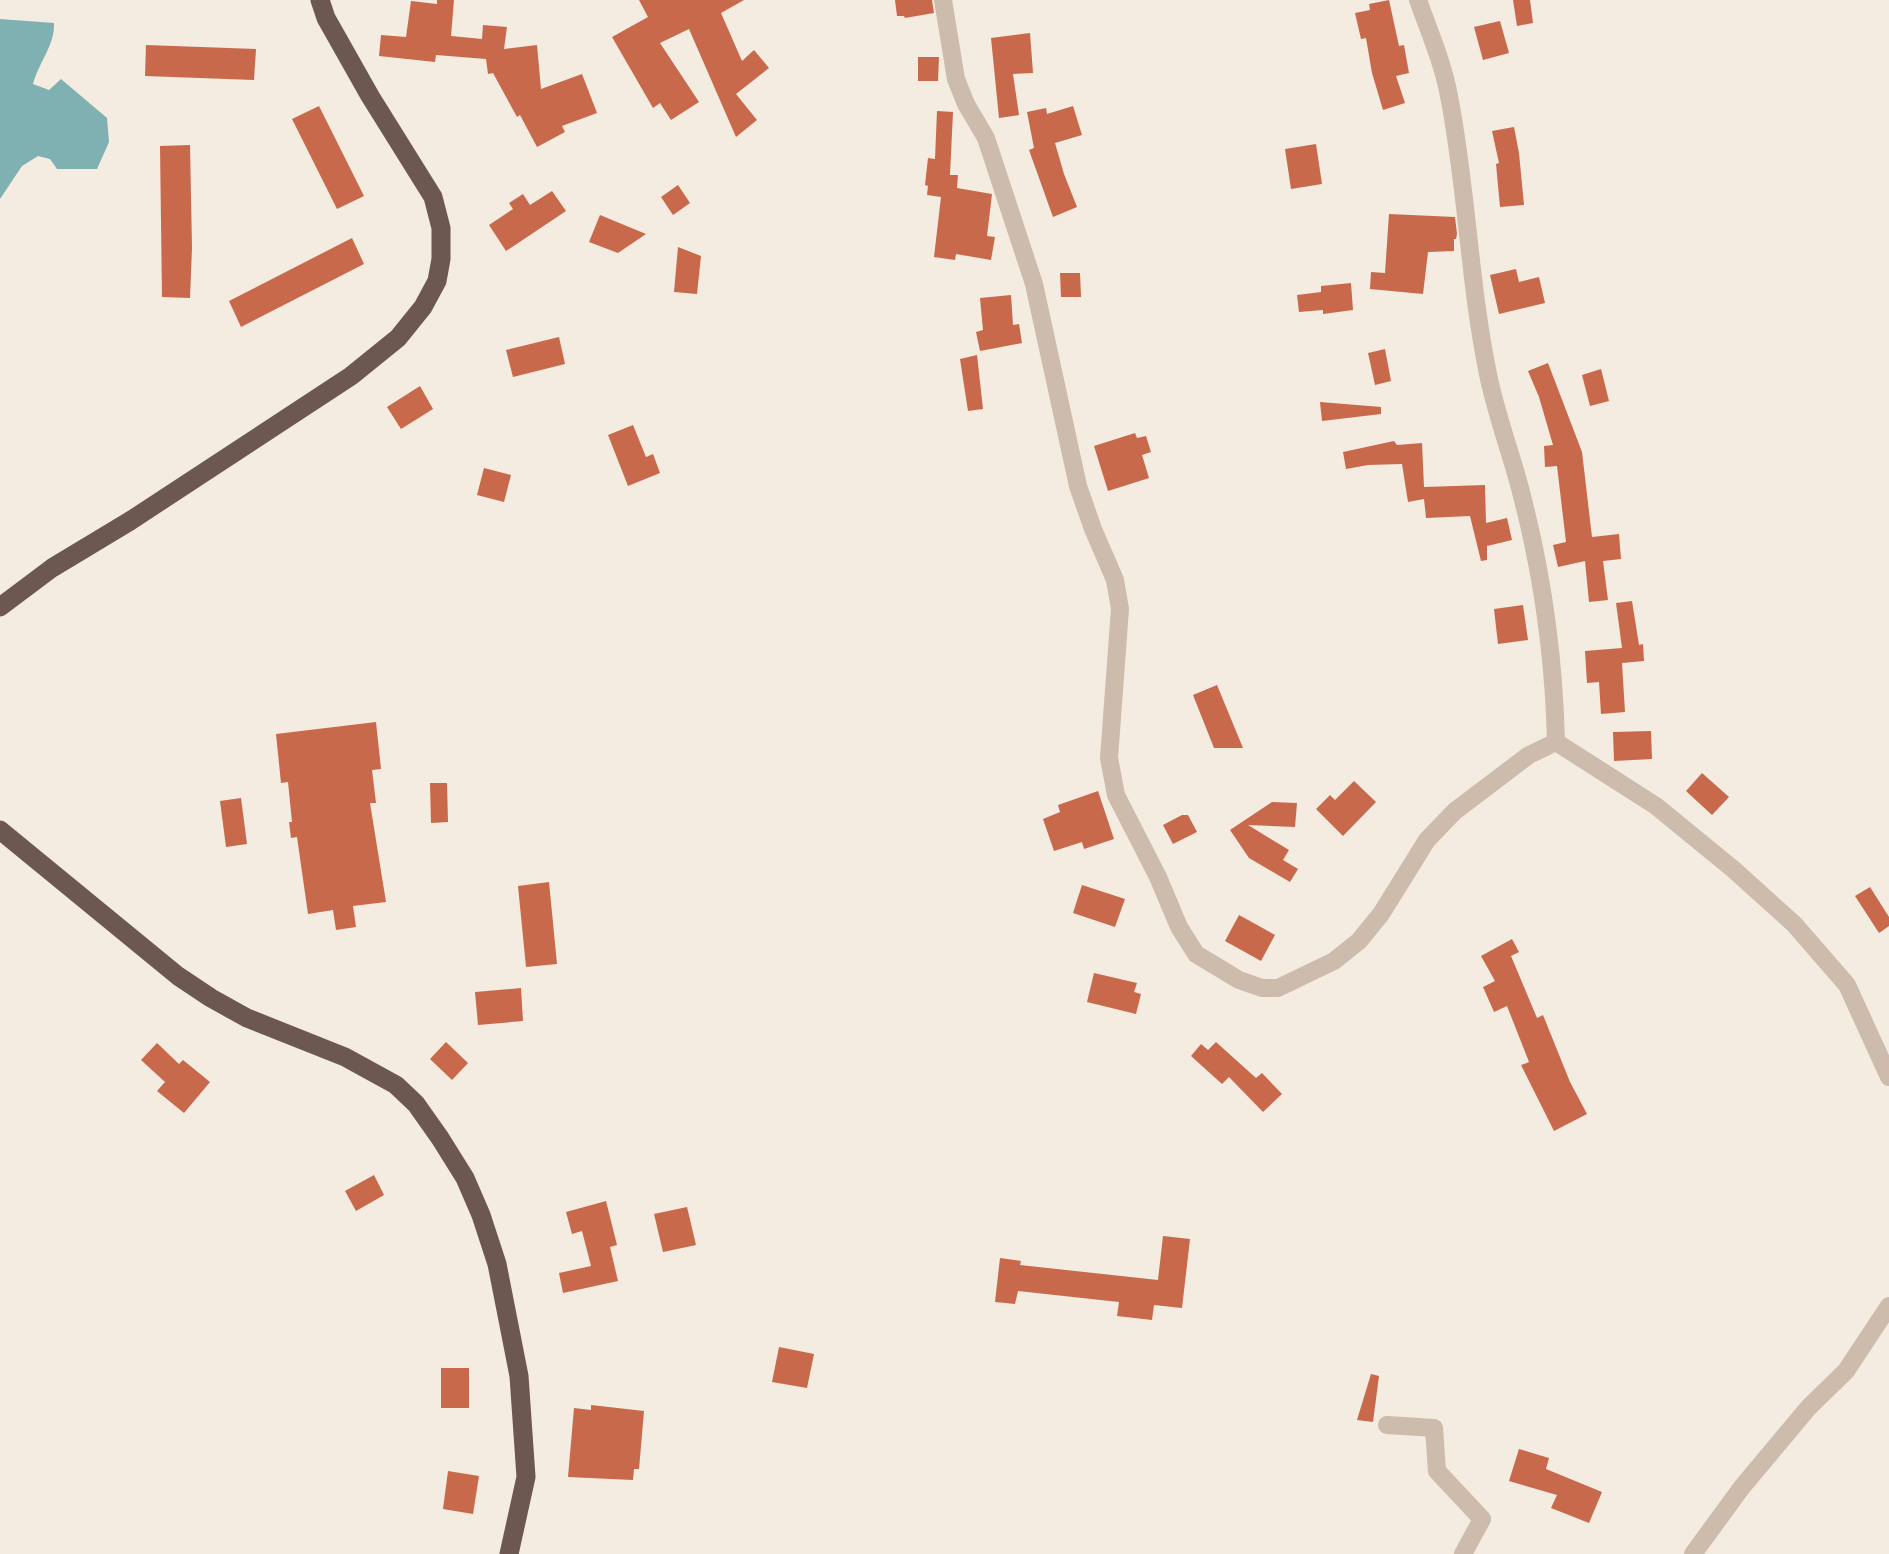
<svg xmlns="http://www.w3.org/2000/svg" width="1889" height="1554" viewBox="0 0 1889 1554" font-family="'DM Sans',sans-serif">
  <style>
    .water { fill: #7fb0b2 }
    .building { fill: #c8694b }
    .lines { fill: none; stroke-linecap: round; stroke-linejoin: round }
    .minor { stroke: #cdbbac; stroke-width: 18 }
    .trunk { stroke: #6c584f; stroke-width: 19 }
  </style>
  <rect width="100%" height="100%" fill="#f4ebe1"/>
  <path class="water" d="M0 19 54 23C55 45 39 62 33 84L49 90 61 79 107 118 109 142 97 169H57L50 159 38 156 22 166 0 199Z"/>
  <g class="building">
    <path d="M437 0H454L451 36 482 39 483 25 507 27 504 49 537 45 541 89 582 74 597 113 562 126 565 132 537 147 520 115 517 117 493 73 488 74 486 59 436 55 435 62 379 56 381 35 406 37 411 1 437 4Z"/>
    <path d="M639 0H744L721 13 742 61 754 50 769 68 736 94 757 120 736 137 689 29 660 43 699 102 671 120 660 103 653 108 612 37 648 17Z"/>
    <path d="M895 0H932L934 13 905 18 904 16H897Z"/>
    <path d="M1389 0 1399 46 1404 45 1409 73 1396 76 1405 103 1383 110 1372 73 1366 38 1361 39 1355 13 1370 10 1369 4Z"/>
    <path d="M1513 0H1530L1533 23 1517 26Z"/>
    <path d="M1500 21 1509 53 1483 60 1474 27Z"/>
    <path d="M1030 33 1033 73 1013 74 1019 115 999 118 991 38Z"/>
    <path d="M146 45 256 49 254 80 145 76Z"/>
    <path d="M918 57H939L938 81H918Z"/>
    <path d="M319 106 364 196 337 209 292 119Z"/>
    <path d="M1073 106 1082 135 1055 143 1064 174 1077 207 1053 217 1029 150 1034 148 1027 112 1046 108 1047 114Z"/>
    <path d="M937 111 953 112 950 175H958L957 188 992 194 987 236 995 237 991 260 956 254 955 260 934 257 941 197 927 195 928 186 925 185 928 158 935 159Z"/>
    <path d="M1514 127 1519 153 1524 205 1500 207 1496 164 1499 163 1492 131Z"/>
    <path d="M1316 144 1322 184 1291 189 1285 149Z"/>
    <path d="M190 145 192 248 190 298 162 297 160 146Z"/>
    <path d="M678 185 690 203 673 215 661 197Z"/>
    <path d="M552 191 566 211 506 251 489 225 513 209 509 203 523 194 530 205Z"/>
    <path d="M1389 214 1455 217 1457 234 1456 239H1454V251L1428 252 1423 294 1370 289 1371 272 1385 273Z"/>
    <path d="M600 215 646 234 618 253 589 242Z"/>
    <path d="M352 238 364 264 241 327 229 301Z"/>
    <path d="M678 247 701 256 697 294 674 292Z"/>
    <path d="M1516 269 1519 282 1539 277 1545 303 1499 314 1490 275Z"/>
    <path d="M1060 273H1080L1081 297H1061Z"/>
    <path d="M1351 283 1353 310 1323 314V310L1299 312 1297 295 1321 292V286Z"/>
    <path d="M1011 295 1013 325 1019 324 1022 343 980 351 976 332 983 330 980 298Z"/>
    <path d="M559 337 565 364 513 377 506 350Z"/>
    <path d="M1385 349 1391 381 1375 385 1368 353Z"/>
    <path d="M977 355 983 409 968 411 960 359Z"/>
    <path d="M1548 363 1582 452 1592 537 1619 534 1621 559 1603 561 1608 600 1589 602 1585 561 1558 567 1553 545 1566 542 1557 466 1545 467 1544 446 1553 445 1539 397 1528 371Z"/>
    <path d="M1601 369 1609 401 1590 406 1582 375Z"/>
    <path d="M420 386 433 409 401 429 387 407Z"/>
    <path d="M1320 402 1381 407V414L1322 421Z"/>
    <path d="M633 425 646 457 653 454 660 473 628 486 608 435Z"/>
    <path d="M1135 433 1137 438 1146 436 1151 452 1142 455 1149 478 1108 491 1094 446Z"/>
    <path d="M1394 441 1397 445 1422 443 1424 487 1485 485 1486 523 1507 518 1512 540 1487 546V560L1481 561 1470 516 1426 518 1424 499 1408 502 1402 464 1368 465 1346 469 1343 452Z"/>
    <path d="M484 468 511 475 504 502 477 495Z"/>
    <path d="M1632 601 1639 645 1643 644 1644 661 1622 663 1625 712 1601 714 1599 682 1587 683 1585 651 1622 648 1616 603Z"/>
    <path d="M1523 605 1528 640 1498 644 1494 609Z"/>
    <path d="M1217 685 1243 748H1214L1193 695Z"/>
    <path d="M376 722 381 769 372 770 376 803H370L386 902 353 906 356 927 336 930 333 910 308 914 297 837 291 838 289 822H292L288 782 281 783 276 734Z"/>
    <path d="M1651 731 1652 759 1614 761 1613 732Z"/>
    <path d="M1702 773 1729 797 1712 815 1686 791Z"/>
    <path d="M1354 781 1376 802 1343 836 1316 809 1330 795 1335 800Z"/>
    <path d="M430 783H447L448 822 431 823Z"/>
    <path d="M1098 791 1114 839 1084 849 1082 842 1054 851 1043 819 1060 812 1058 805Z"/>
    <path d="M241 798 247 844 226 847 220 801Z"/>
    <path d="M1272 802 1297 803 1295 827 1248 825 1289 850 1283 860 1298 869 1290 882 1249 858 1230 830Z"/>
    <path d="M1182 815H1188L1197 832 1173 844 1163 825Z"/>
    <path d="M549 882 557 964 526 967 518 886Z"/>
    <path d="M1082 885 1125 899 1115 927 1073 913Z"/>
    <path d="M1870 887 1889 917V926L1879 933 1855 896Z"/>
    <path d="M1239 915 1275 935 1261 961 1225 941Z"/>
    <path d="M1512 939 1519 952 1511 956 1537 1018 1543 1015 1570 1082 1587 1114 1554 1131 1521 1065 1529 1062 1507 1006 1494 1012 1483 987 1495 981 1481 956Z"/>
    <path d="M1094 973 1137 983 1134 992 1141 994 1136 1014 1087 1002Z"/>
    <path d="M521 988 523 1021 478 1025 475 992Z"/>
    <path d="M446 1042 468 1063 452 1080 430 1059Z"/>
    <path d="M1216 1042 1256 1078 1262 1073 1282 1094 1263 1112 1229 1077 1222 1084 1191 1056 1201 1044 1208 1050Z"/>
    <path d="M157 1043 179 1064 183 1060 210 1082 184 1113 157 1091 165 1082 141 1060Z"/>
    <path d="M374 1175 384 1195 356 1211 345 1191Z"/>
    <path d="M606 1201 617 1245 610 1247 618 1281 563 1293 559 1273 591 1266 582 1231 572 1234 566 1212Z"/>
    <path d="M687 1207 696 1245 663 1252 654 1214Z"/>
    <path d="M1163 1236 1190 1239 1182 1308 1154 1305 1152 1320 1117 1316 1119 1302 1018 1291 1015 1304 995 1302 1000 1258 1021 1261 1020 1265 1158 1280Z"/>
    <path d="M779 1347 814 1354 807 1388 772 1382Z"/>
    <rect x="441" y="1368" width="28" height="40"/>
    <path d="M1371 1374 1379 1376 1373 1422 1357 1420Z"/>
    <path d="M591 1405 644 1411 639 1469H634L633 1480 568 1477 574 1408 591 1410Z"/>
    <path d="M1519 1449 1549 1458 1546 1469 1602 1492 1589 1523 1551 1508 1557 1495 1509 1481Z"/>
    <path d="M448 1471 479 1476 473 1514 443 1509Z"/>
  </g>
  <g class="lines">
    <g class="minor">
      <path d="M943 0 956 79 966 104 986 138 1034 284 1078 486 1093 529 1115 580 1120 609 1109 758 1116 795 1158 877 1179 927 1196 954 1239 980 1262 988H1278L1334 961 1359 941 1381 914 1427 840 1455 811 1529 755 1556 742"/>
      <path d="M1418 0C1429 31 1443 63 1449 96 1467 188 1469 282 1488 374 1496 415 1512 455 1522 496 1543 577 1554 659 1556 742L1656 806 1733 869 1794 924 1847 985 1889 1077"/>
      <path d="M1387 1425 1434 1428 1437 1471 1482 1519 1463 1554"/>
      <path d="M1693 1554 1742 1487 1809 1407 1846 1371 1889 1306"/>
    </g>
    <g class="trunk">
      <path d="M0 607 52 568 130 521 351 376 398 338 423 307 437 281 441 259V228L433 197 370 96 326 18 320 0"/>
      <path d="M0 830 178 976 211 998 247 1018 345 1057 396 1085 416 1104 440 1138 465 1178 481 1215 497 1264 519 1376 526 1477 509 1554"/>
    </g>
  </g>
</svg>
